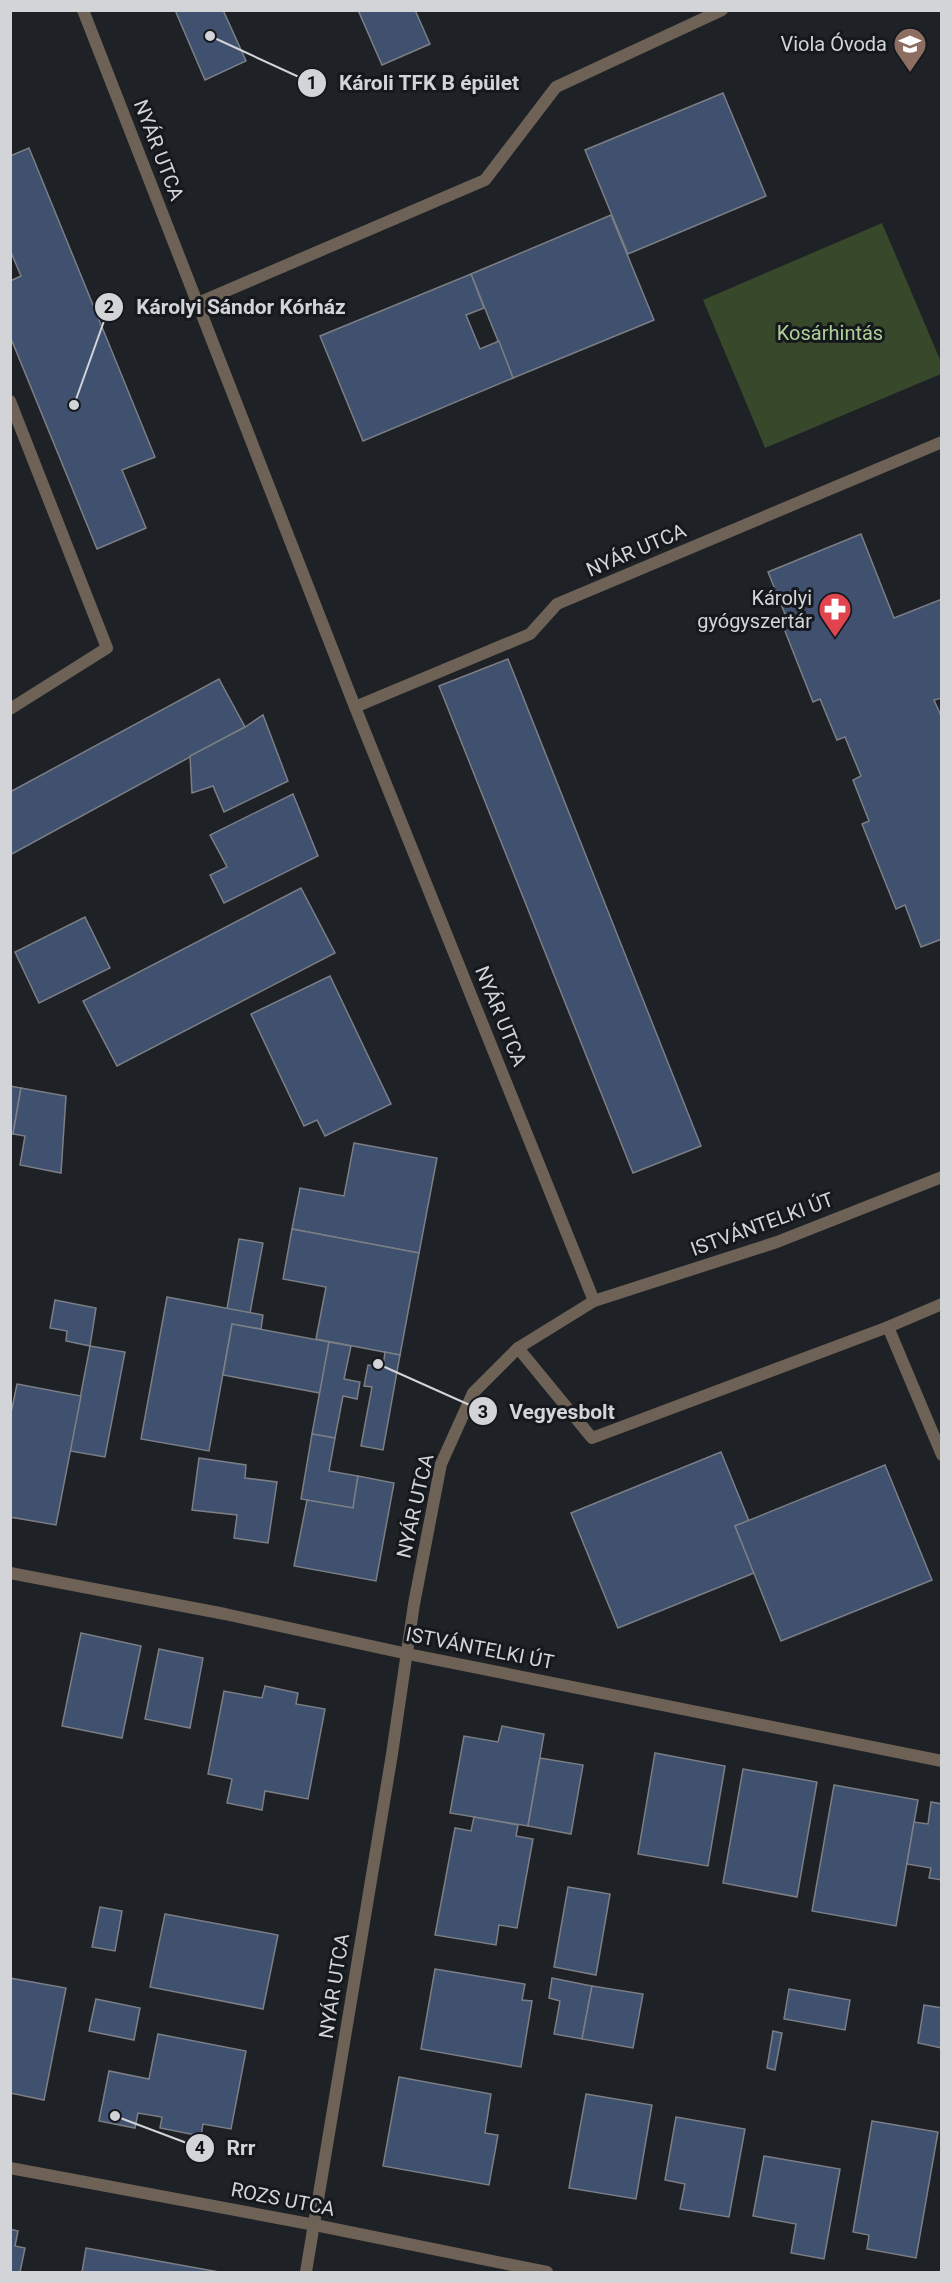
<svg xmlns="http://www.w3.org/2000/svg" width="952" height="2283" viewBox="0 0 952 2283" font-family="Roboto,sans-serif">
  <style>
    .green { fill: #37482b }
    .building { fill: #3f516e; stroke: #7b7f85; stroke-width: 1.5 }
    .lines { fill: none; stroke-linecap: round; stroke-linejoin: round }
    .service { stroke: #6d6255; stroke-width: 12 }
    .minor { stroke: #6d6255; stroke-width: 12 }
    .labels { text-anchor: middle; stroke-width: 6; stroke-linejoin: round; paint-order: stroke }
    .poi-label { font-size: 20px; fill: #d2d4d8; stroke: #15181c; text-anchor: end }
    .street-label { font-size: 20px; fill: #d2d4d8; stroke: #15181c }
    .park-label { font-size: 20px; fill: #aed098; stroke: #15181c }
    .leader { fill: none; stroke: #d2d4d8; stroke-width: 2 }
    .callout-dot { fill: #d2d4d8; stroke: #15181c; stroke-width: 2 }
    .mark-label { font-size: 18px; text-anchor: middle; font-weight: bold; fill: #111 }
    .callout-label { font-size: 21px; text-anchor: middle; font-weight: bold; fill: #d2d4d8; stroke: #15181c; stroke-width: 6; stroke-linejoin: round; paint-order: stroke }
  </style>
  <rect width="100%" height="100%" fill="#1e2126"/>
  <path class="green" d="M882 223 941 362V374L765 448 703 300Z"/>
  <g class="building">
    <path d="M175 10H223L246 61 205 80Z"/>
    <path d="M358 10H415L430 44 382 65Z"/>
    <path d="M723 93 766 196 628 254 585 150Z"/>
    <path d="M29 148 155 457 122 470 146 528 97 549 10 336V281L21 276 10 250V156Z"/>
    <path d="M611 215 654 320 513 378 471 274Z"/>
    <path d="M471 274 484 308 466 315 480 349 499 341 513 378 363 441 320 336Z"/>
    <path d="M861 534 894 618 942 599V698L934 700 942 718V939L921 947 905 905 896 909 862 824 869 821 853 780 861 776 845 737 837 740 820 699 813 702 779 616 785 614 768 572Z"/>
    <path d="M508 659 701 1146 633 1173 439 686Z"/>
    <path d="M219 679 245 727 10 855V792Z"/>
    <path d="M263 715 288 781 224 812 213 786 192 793 190 756 245 727Z"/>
    <path d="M293 794 318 856 224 903 210 875 227 867 210 835Z"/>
    <path d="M301 888 335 953 117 1066 83 1001Z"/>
    <path d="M85 917 110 968 39 1003 15 952Z"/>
    <path d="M330 976 391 1104 325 1136 317 1120 304 1126 251 1014Z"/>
    <path d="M10 1086 21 1088 13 1134 10 1133Z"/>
    <path d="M21 1088 66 1096 61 1173 20 1165 25 1136 13 1134Z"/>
    <path d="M354 1143 437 1158 419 1253 292 1229 300 1188 344 1196Z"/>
    <path d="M292 1229 419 1253 400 1355 316 1339 326 1287 283 1279Z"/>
    <path d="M239 1239 263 1243 250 1313 227 1309Z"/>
    <path d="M167 1297 263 1315 261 1329 232 1324 209 1451 141 1439Z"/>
    <path d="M55 1300 96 1308 90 1346 66 1341 67 1331 50 1328Z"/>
    <path d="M232 1324 329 1342 320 1393 223 1375Z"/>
    <path d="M329 1342 351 1346 344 1379 360 1382 357 1399 343 1396 335 1438 312 1434Z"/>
    <path d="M90 1346 125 1352 105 1457 70 1451Z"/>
    <path d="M385 1352 400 1355 383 1450 361 1446 372 1387 364 1386 368 1365 383 1367Z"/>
    <path d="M17 1384 81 1396 56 1525 10 1517V1418Z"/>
    <path d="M312 1434 335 1438 329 1471 358 1476 353 1508 301 1499Z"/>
    <path d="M721 1452 749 1521 735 1526 754 1573 618 1628 571 1513Z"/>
    <path d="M199 1458 246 1465 245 1478 277 1482 268 1543 234 1538 237 1515 192 1510Z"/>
    <path d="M885 1465 932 1580 781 1641 735 1526Z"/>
    <path d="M358 1476 394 1483 376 1581 294 1566 307 1500 353 1508Z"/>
    <path d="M81 1633 141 1646 122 1738 62 1726Z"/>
    <path d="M159 1649 203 1658 190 1728 145 1719Z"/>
    <path d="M265 1686 298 1693 296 1704 325 1709 308 1799 265 1791 262 1810 227 1803 232 1779 208 1774 224 1691 262 1698Z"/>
    <path d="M502 1726 544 1734 528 1826 450 1813 464 1736 498 1742Z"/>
    <path d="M655 1753 725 1766 708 1866 638 1854Z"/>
    <path d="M540 1758 583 1765 571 1834 528 1826Z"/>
    <path d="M743 1769 817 1782 797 1897 723 1883Z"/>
    <path d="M834 1785 918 1800 896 1926 812 1911Z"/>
    <path d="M931 1802 942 1804V1880L929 1878 931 1868 907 1864 914 1822 928 1824Z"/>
    <path d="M474 1817 518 1825 516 1836 533 1839 517 1928 499 1925 496 1945 435 1935 455 1828 471 1831Z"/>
    <path d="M568 1887 610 1894 596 1975 554 1967Z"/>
    <path d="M100 1907 122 1911 115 1951 92 1947Z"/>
    <path d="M165 1914 278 1935 263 2009 150 1987Z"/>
    <path d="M435 1969 525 1984 522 2000 532 2001 521 2067 421 2049Z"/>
    <path d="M10 1978 66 1988 44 2100 10 2093Z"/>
    <path d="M552 1978 592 1986 582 2039 554 2034 560 2001 549 1998Z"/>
    <path d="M592 1986 643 1994 633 2048 582 2039Z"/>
    <path d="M789 1989 850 2000 845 2030 784 2019Z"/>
    <path d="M96 1999 140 2008 134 2040 89 2031Z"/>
    <path d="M924 2005 942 2008V2048L918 2043Z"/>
    <path d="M773 2031 782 2033 775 2070 767 2068Z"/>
    <path d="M158 2034 246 2051 231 2129 203 2124 201 2136 160 2128 162 2117 138 2113 135 2128 99 2121 109 2071 149 2079Z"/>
    <path d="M399 2077 491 2094 485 2133 498 2135 489 2185 383 2166Z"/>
    <path d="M586 2094 652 2105 636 2199 569 2188Z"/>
    <path d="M676 2117 745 2129 729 2217 680 2209 685 2184 665 2180Z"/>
    <path d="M872 2121 938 2132 916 2258 867 2249 869 2235 853 2232Z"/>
    <path d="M764 2156 840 2169 824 2259 791 2253 796 2224 753 2216Z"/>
    <path d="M10 2229 18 2231 15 2246 25 2248 20 2272H10Z"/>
    <path d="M86 2248 219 2272H82Z"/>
  </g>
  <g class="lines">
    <g class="service">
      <path d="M10 401 107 648 10 709"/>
      <path d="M355 707 530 634 557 604 942 442"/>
      <path d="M888 1327 942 1304"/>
      <path d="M518 1348 592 1438 888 1327 942 1455"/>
    </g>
    <g class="minor">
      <path d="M83 10 355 707 594 1301 518 1348 473 1393 441 1464 414 1604 392 1754 306 2272"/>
      <path d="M198 303 485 180 556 87 722 10"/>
      <path d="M594 1301 777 1242 942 1177"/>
      <path d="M10 1573 225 1614 408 1654 942 1761"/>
      <path d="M10 2168 315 2225 547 2272"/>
    </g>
  </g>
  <defs>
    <symbol id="school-pin" viewBox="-11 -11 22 30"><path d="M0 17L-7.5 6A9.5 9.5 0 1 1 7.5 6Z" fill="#8d6e63" stroke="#15181c"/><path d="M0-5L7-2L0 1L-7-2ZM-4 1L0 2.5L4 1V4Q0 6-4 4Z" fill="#fff"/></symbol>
    <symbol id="pharmacy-pin" viewBox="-11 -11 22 30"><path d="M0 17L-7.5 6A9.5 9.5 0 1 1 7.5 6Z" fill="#e0444e" stroke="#15181c"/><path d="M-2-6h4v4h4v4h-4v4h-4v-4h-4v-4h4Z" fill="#fff"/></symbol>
  </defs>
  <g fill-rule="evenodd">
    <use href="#school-pin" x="891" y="25" width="38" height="52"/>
    <use href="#pharmacy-pin" x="816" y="590" width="38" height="52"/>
  </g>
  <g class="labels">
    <g class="poi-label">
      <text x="887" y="51">Viola Óvoda</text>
      <text x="812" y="605">Károlyi<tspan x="812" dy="23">gyógyszertár</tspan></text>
    </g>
    <g class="street-label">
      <text transform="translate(159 150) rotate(69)" y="7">NYÁR UTCA</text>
      <text transform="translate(636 550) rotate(-23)" y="7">NYÁR UTCA</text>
      <text transform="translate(501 1016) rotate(68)" y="7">NYÁR UTCA</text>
      <text transform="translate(762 1224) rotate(-20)" y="7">ISTVÁNTELKI ÚT</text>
      <text transform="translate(415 1506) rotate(-77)" y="7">NYÁR UTCA</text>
      <text transform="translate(480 1648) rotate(11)" y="7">ISTVÁNTELKI ÚT</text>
      <text transform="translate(334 1986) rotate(-81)" y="7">NYÁR UTCA</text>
      <text transform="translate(283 2199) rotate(11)" y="7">ROZS UTCA</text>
    </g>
    <g class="park-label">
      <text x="830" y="340">Kosárhintás</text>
    </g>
  </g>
  <path class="leader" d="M210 36L312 83M74 405L109 307M378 1364L483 1411M115 2116L200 2148"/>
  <g class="callout-dot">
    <circle cx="210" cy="36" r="6"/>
    <circle cx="74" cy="405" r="6"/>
    <circle cx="378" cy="1364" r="6"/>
    <circle cx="115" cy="2116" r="6"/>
    <circle cx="312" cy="83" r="15"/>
    <circle cx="109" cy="307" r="15"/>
    <circle cx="483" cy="1411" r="15"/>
    <circle cx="200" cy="2148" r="15"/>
  </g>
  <g class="mark-label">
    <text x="312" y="89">1</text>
    <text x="109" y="313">2</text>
    <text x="483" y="1418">3</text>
    <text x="200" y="2154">4</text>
  </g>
  <g class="callout-label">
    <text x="429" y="90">Károli TFK B épület</text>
    <text x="241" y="314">Károlyi Sándor Kórház</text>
    <text x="562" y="1419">Vegyesbolt</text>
    <text x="241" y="2155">Rrr</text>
  </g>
  <rect width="952" height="2283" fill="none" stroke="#d2d4d8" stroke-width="24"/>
</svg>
